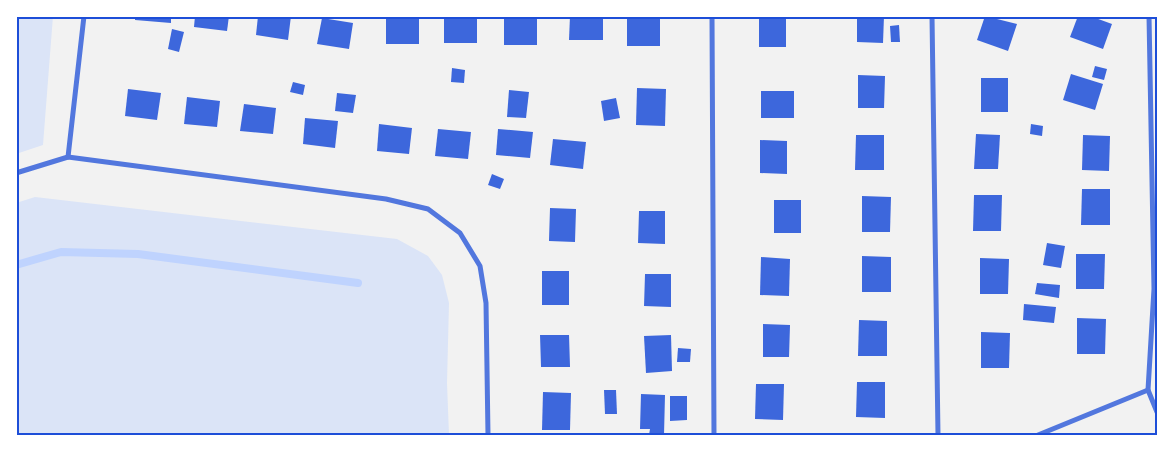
<svg xmlns="http://www.w3.org/2000/svg" width="1173" height="451" viewBox="0 0 1173 451" font-family="Raleway,sans-serif">
  <style>
    .green { fill: #dbe4f7 }
    .lines { fill: none; stroke-linecap: round; stroke-linejoin: round }
    .stream { stroke: #bfd3fe; stroke-width: 8 }
    .building { fill: #3d67dc }
    .minor { stroke: #5277de; stroke-width: 5 }
    .neatline { fill: none; stroke: #1d4ed8; stroke-width: 2 }
  </style>
  <rect width="100%" height="100%" fill="#f2f2f2"/>
  <g class="green">
    <path d="M16 16H53L43 145 16 154Z"/>
    <path d="M35 197 397 239 428 256 442 275 449 303 447 383 449 435H16V203Z"/>
  </g>
  <g class="lines">
    <path class="stream" d="M16 265 61 252 138 254 358 283"/>
  </g>
  <g class="building">
    <path d="M135 16H171V23L135 20Z"/>
    <path d="M195 16H229L227 31 194 27Z"/>
    <path d="M258 16H291L288 40 256 35Z"/>
    <path d="M570 16H603V40H569Z"/>
    <rect x="759" y="16" width="27" height="31"/>
    <path d="M857 16H884L883 43 857 42Z"/>
    <path d="M985 16 1017 24 1008 51 977 40Z"/>
    <path d="M1078 16H1090L1112 24 1103 49 1070 37Z"/>
    <rect x="444" y="17" width="33" height="26"/>
    <path d="M322 18 353 23 349 49 317 44Z"/>
    <rect x="386" y="18" width="33" height="26"/>
    <rect x="504" y="18" width="33" height="27"/>
    <rect x="627" y="19" width="33" height="27"/>
    <path d="M899 25 900 42H891L890 26Z"/>
    <path d="M172 29 184 32 179 52 168 49Z"/>
    <path d="M1095 66 1107 69 1104 80 1092 77Z"/>
    <path d="M452 68 465 70 464 83 451 82Z"/>
    <path d="M1071 74 1103 84 1095 110 1063 100Z"/>
    <path d="M858 75 885 76 884 108H858Z"/>
    <rect x="981" y="78" width="27" height="34"/>
    <path d="M293 82 305 85 303 95 290 92Z"/>
    <path d="M637 88 666 89 665 126 636 125Z"/>
    <path d="M128 89 161 93 157 120 125 116Z"/>
    <path d="M509 90 529 92 526 118 507 117Z"/>
    <rect x="761" y="91" width="33" height="27"/>
    <path d="M337 93 356 95 353 113 335 111Z"/>
    <path d="M187 97 220 101 217 127 184 124Z"/>
    <path d="M616 98 620 118 604 121 601 101Z"/>
    <path d="M244 104 276 108 273 134 240 131Z"/>
    <path d="M305 118 338 121 335 148 303 144Z"/>
    <path d="M379 124 412 128 409 154 377 151Z"/>
    <path d="M1031 124 1043 126 1042 136 1030 134Z"/>
    <path d="M438 129 471 132 468 159 435 156Z"/>
    <path d="M498 129 533 132 530 158 496 155Z"/>
    <path d="M976 134 1000 135 998 169H974Z"/>
    <path d="M856 135H884V170H855Z"/>
    <path d="M1083 135 1110 136 1109 171 1082 170Z"/>
    <path d="M553 139 586 142 583 169 550 165Z"/>
    <path d="M760 140 787 141V174L760 173Z"/>
    <path d="M492 174 504 179 500 189 488 185Z"/>
    <path d="M1082 189H1110V225H1081Z"/>
    <path d="M974 195H1002L1001 231H973Z"/>
    <path d="M862 196 891 197 890 232H862Z"/>
    <rect x="774" y="200" width="27" height="33"/>
    <path d="M550 208 576 209 575 242 549 241Z"/>
    <path d="M639 211H665V244L638 243Z"/>
    <path d="M1047 243 1065 246 1061 268 1043 265Z"/>
    <path d="M1076 254H1105L1104 289H1076Z"/>
    <path d="M862 256 891 257V292H862Z"/>
    <path d="M761 257 790 259 789 296 760 295Z"/>
    <path d="M980 258 1009 259 1008 294H980Z"/>
    <rect x="542" y="271" width="27" height="34"/>
    <path d="M645 274H671V307L644 306Z"/>
    <path d="M1037 283 1060 285 1059 298 1035 294Z"/>
    <path d="M1024 304 1056 307 1054 323 1023 320Z"/>
    <path d="M1077 318 1106 319 1105 354H1077Z"/>
    <path d="M859 320 887 321V356H858Z"/>
    <path d="M763 324 790 325 789 357H763Z"/>
    <path d="M981 332 1010 333 1009 368H981Z"/>
    <path d="M540 335H569L570 367H541Z"/>
    <path d="M671 335 672 371 646 373 644 336Z"/>
    <path d="M678 348 691 349 690 362H677Z"/>
    <path d="M857 382H885V418L856 417Z"/>
    <path d="M756 384H784L783 420 755 419Z"/>
    <path d="M604 390H616L617 414H605Z"/>
    <path d="M543 392 571 393 570 430H542Z"/>
    <path d="M641 394 665 395 664 435H649L650 429H640Z"/>
    <path d="M670 396H687V420L670 421Z"/>
  </g>
  <g class="lines">
    <g class="minor">
      <path d="M712 16 714 435"/>
      <path d="M932 16 938 435"/>
      <path d="M1149 16 1154 289 1148 390 1157 412"/>
      <path d="M68 157 84 16"/>
      <path d="M16 173 68 157 386 199 428 209 460 233 480 266 486 303 488 435"/>
      <path d="M1038 435 1148 390"/>
    </g>
  </g>
  <rect width="1173" height="451" fill="none" stroke="#ffffff" stroke-width="35"/>
  <rect x="18" y="18" width="1138" height="416" class="neatline"/>
</svg>
